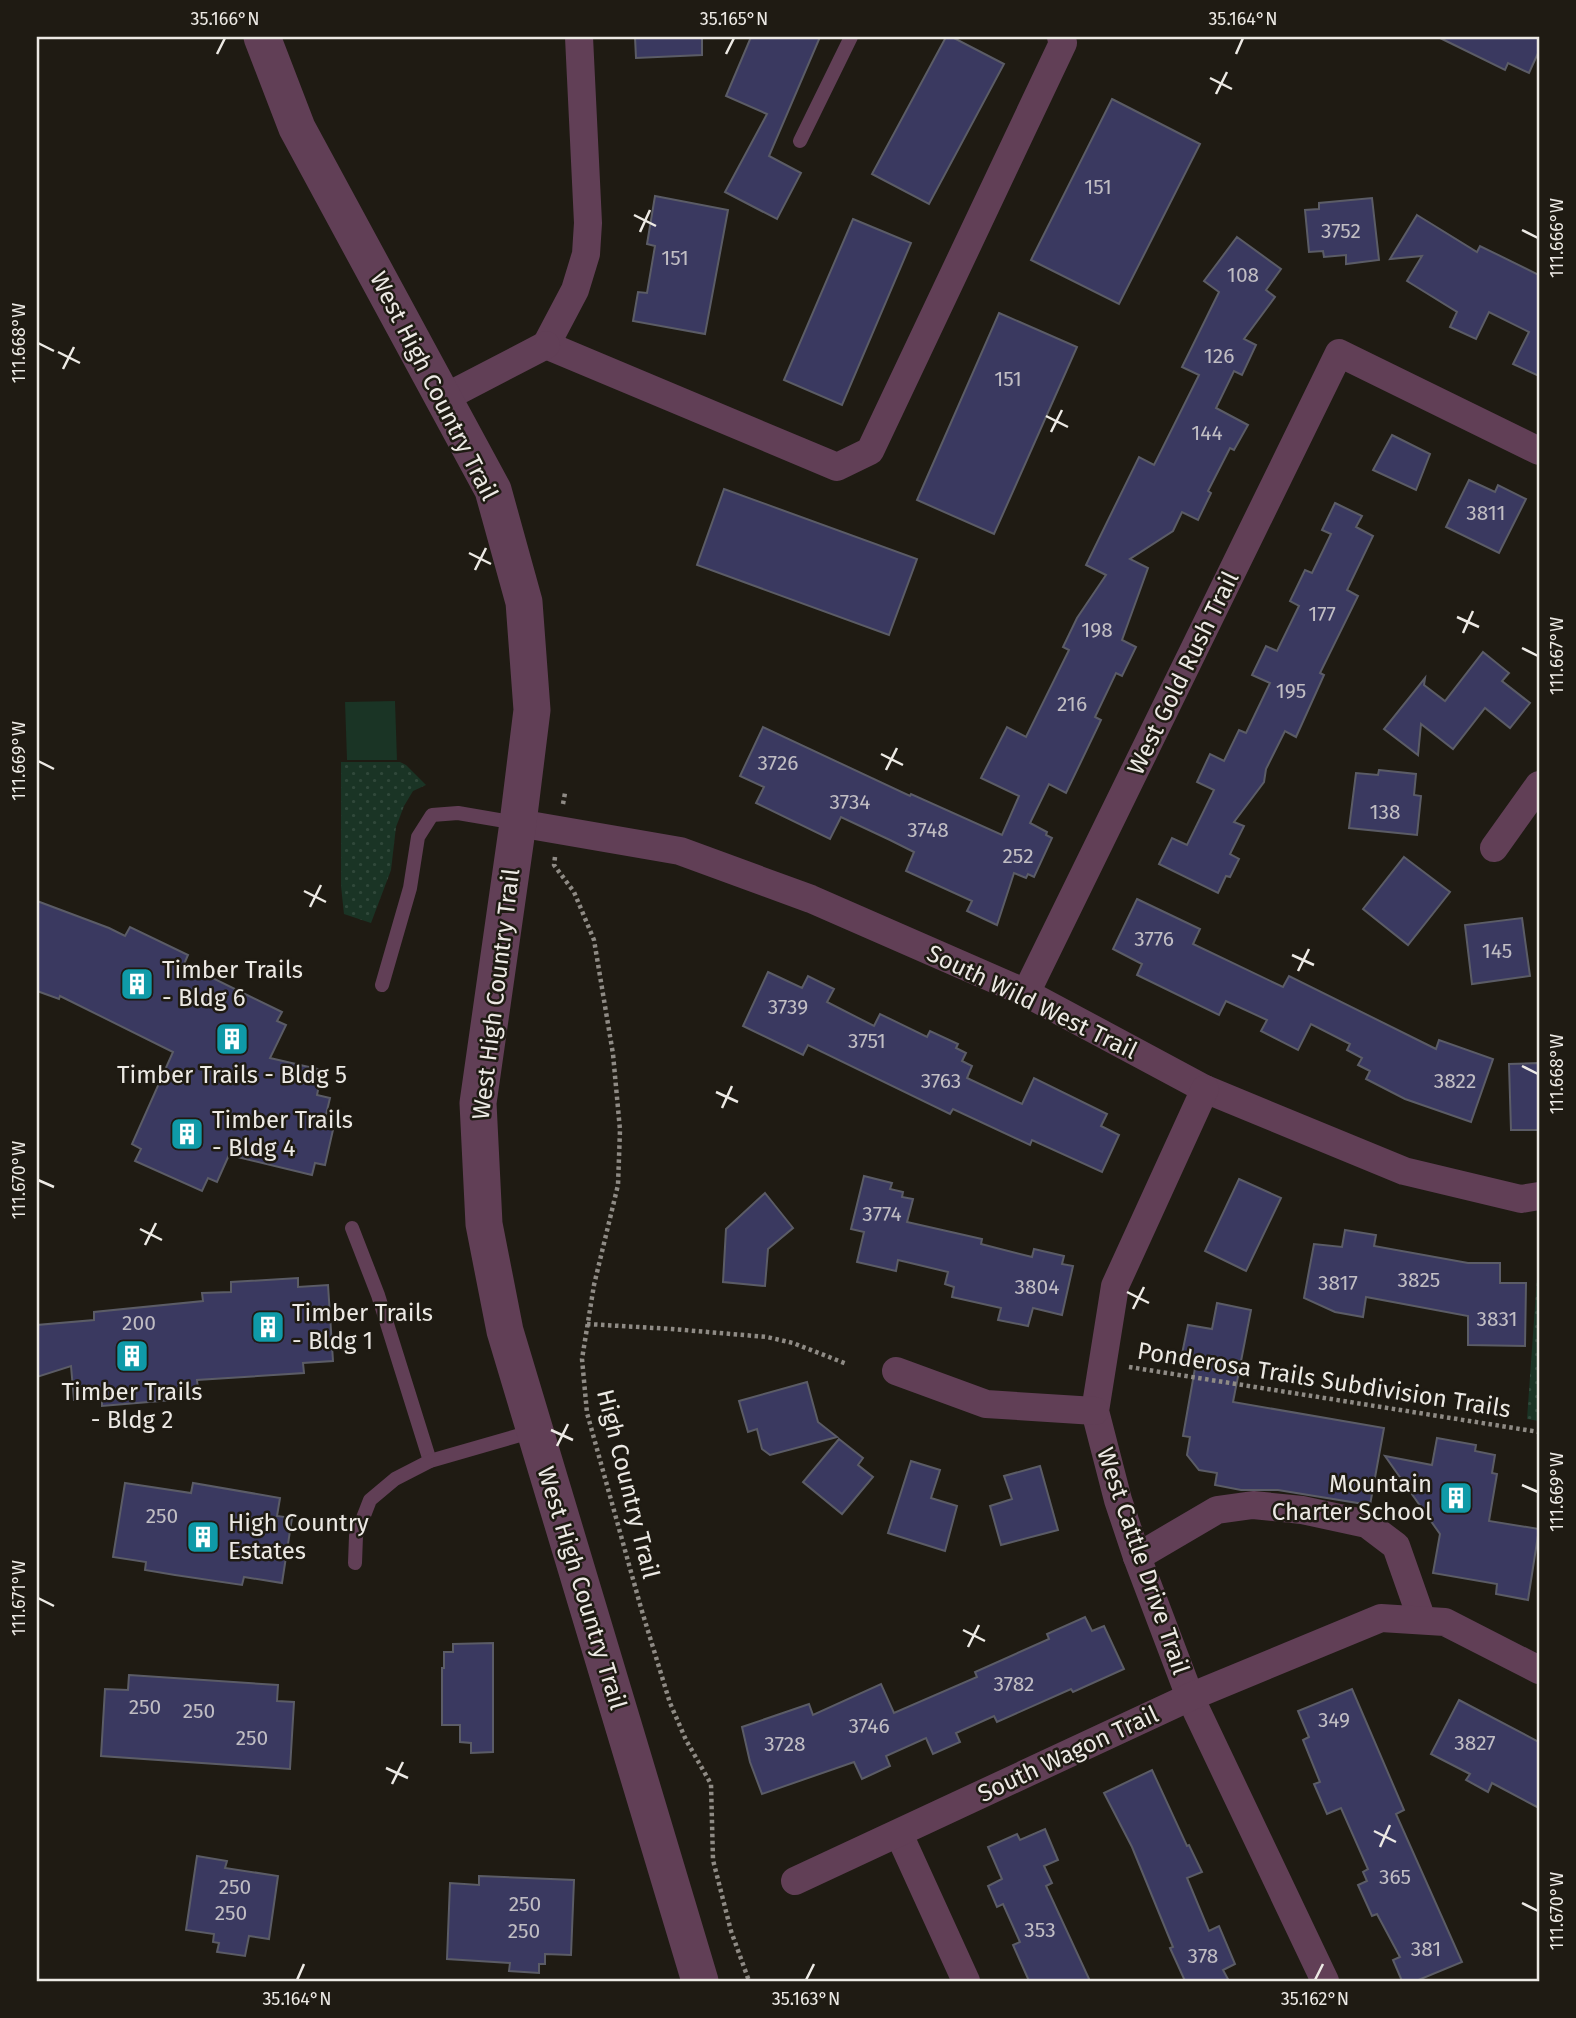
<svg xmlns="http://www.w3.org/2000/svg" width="1576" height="2018" viewBox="0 0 1576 2018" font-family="'Fira Sans',sans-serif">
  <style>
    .grass { fill: #1a3425 }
    .park { fill: url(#park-dots) }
    .building { fill: #3a3960; stroke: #5b5c66; stroke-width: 2 }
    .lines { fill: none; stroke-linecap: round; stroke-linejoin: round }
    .path { stroke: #8f8b85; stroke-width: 4.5; stroke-dasharray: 3.5 3.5; stroke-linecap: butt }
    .service { stroke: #613f56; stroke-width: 14 }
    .minor { stroke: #613f56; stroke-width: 28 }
    .tertiary { stroke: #613f56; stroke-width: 37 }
    .ticks { fill: none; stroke: #ece9e4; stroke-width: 2.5 }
    .labels { text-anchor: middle; stroke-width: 5; stroke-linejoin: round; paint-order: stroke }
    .number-label { font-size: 21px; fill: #c0bdc3 }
    .street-label { font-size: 24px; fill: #ece9e4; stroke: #1f1b13 }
    .poi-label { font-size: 24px; fill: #ece9e4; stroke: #1f1b13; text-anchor: start }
    .neatline { fill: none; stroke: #ece9e4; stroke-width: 2.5 }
    .ticks-label { font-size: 18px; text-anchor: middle; fill: #ece9e4 }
  </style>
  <defs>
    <pattern id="park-dots" width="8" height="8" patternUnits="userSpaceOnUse" patternTransform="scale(1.75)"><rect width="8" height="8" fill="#1a3425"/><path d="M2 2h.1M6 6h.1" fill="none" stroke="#30483a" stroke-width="1.8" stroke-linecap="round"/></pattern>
  </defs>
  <rect width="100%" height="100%" fill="#1f1b13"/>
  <path class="grass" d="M395 701 397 760H347L345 702Z"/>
  <g class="park">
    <path d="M341 762H400L406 765 426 785 413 791 404 806 396 827 391 870 371 923 344 914 341 886Z"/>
    <path d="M1539 1250V1421L1527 1419Z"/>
  </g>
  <g class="building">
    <path d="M635 37H702V55L636 58Z"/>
    <path d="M751 37H820L769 156 801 173 777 219 725 192 767 114 726 96Z"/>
    <path d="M946 37H952L1004 64 929 204 872 174Z"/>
    <path d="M1438 37H1539V51L1529 73 1508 63 1505 70Z"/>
    <path d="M1112 99 1200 144 1119 304 1031 260Z"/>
    <path d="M655 196 728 210 705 334 633 321 638 292 647 293 655 246 647 244Z"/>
    <path d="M1372 198 1379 260 1346 264V255L1324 257 1323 251 1309 252 1305 210 1319 209V203Z"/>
    <path d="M1417 215 1477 252 1480 246 1539 275V376L1513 364 1529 332 1489 312 1476 339 1450 327 1457 312 1407 281 1422 256 1390 259Z"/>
    <path d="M853 219 911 243 842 405 784 380Z"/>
    <path d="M1237 237 1281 269 1266 290 1275 297 1244 339 1256 345 1242 375 1234 371 1216 408 1248 425 1234 450 1230 448 1208 491 1211 493 1198 520 1182 512 1173 531 1130 559 1148 568 1122 640 1136 647 1122 676 1116 673 1095 717 1101 720 1066 793 1049 784 1030 823 1047 832 1046 835 1052 838 1034 877 1028 874 1026 878 1014 873 997 925 967 911 972 901 906 871 914 852 890 840 841 817 830 839 756 803 764 787 740 776 763 727 910 796 911 794 1002 835 1019 796 981 778 1007 727 1026 737 1069 650 1063 647 1077 618 1106 575 1086 565 1139 457 1154 465 1199 375 1182 367 1219 292 1204 281Z"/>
    <path d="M999 313 1077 347 994 534 917 500Z"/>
    <path d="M1392 435 1430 454 1416 490 1373 470Z"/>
    <path d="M1469 480 1495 492 1498 485 1526 499 1499 553 1446 527Z"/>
    <path d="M724 489 917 559 889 635 697 565Z"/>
    <path d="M1335 503 1362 516 1356 527 1373 536 1347 590 1358 596 1320 673 1324 675 1296 737 1285 731 1266 769 1264 782 1234 822 1244 826 1230 854 1239 859 1230 877 1226 876 1218 893 1159 864 1172 838 1187 845 1214 790 1197 782 1210 754 1224 761 1239 730 1246 733 1270 683 1252 675 1266 646 1277 651 1299 606 1290 601 1305 570 1312 573 1331 534 1322 530Z"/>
    <path d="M1483 652 1509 673 1502 681 1530 703 1510 728 1485 708 1453 749 1421 724 1418 755 1384 729 1425 678 1424 685 1445 701Z"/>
    <path d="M1379 770 1416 774 1414 795 1421 796 1417 835 1349 828 1356 773 1378 775Z"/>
    <path d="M1404 857 1450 892 1408 945 1363 909Z"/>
    <path d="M1137 899 1200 929 1193 944 1283 987 1289 976 1436 1049 1439 1040 1493 1059 1471 1122 1405 1099 1366 1079 1370 1071 1358 1065 1362 1058 1347 1050 1350 1044 1311 1024 1298 1050 1261 1031 1267 1020 1226 1001 1219 1015 1137 975 1142 964 1113 949Z"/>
    <path d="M37 901 109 928 125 936 130 927 188 955 184 964 282 1012 277 1021 286 1025 270 1058 322 1070 317 1095 330 1098 325 1119 335 1121 325 1165 315 1163 312 1175 229 1155 217 1182 208 1178 202 1191 135 1161 141 1149 132 1144 173 1052 60 996 59 999 37 991Z"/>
    <path d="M1522 918 1530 976 1472 984 1465 925Z"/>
    <path d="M768 972 802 988 808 976 834 989 827 1002 874 1026 880 1014 927 1037 930 1031 958 1044 956 1048 966 1053 962 1061 972 1066 967 1078 1022 1104 1034 1078 1107 1114 1101 1126 1119 1135 1102 1172 1032 1140 1030 1145 953 1109 950 1114 808 1045 803 1055 743 1026Z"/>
    <path d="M1539 1063V1130H1511L1509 1064Z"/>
    <path d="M864 1176 892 1183 890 1189 903 1192 902 1197 913 1199 907 1222 982 1239 981 1244 1032 1257 1034 1249 1064 1256 1062 1264 1073 1266 1062 1315 1033 1308 1028 1326 998 1320 1001 1308 952 1297 954 1287 945 1284 948 1272 898 1260 896 1271 857 1262 864 1232 851 1229Z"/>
    <path d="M1239 1179 1281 1198 1246 1271 1205 1251Z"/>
    <path d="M765 1193 793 1228 768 1249 765 1286 723 1282 726 1229Z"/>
    <path d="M1345 1230 1376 1235 1374 1246 1468 1263H1500V1283H1526L1525 1346 1468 1345V1316L1366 1297 1363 1317 1335 1312 1304 1298 1314 1244 1342 1247Z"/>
    <path d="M298 1278V1287L328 1285 333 1361 303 1363 304 1373 197 1380 198 1389 171 1391 172 1400 102 1406V1397L74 1400 71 1366 37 1377V1325L94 1320V1312L203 1301 202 1293 231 1292V1282Z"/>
    <path d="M1217 1303 1251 1310 1233 1402 1384 1428 1370 1505 1278 1490H1241L1215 1485 1217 1473 1199 1470 1187 1455 1190 1437 1183 1436 1197 1357 1182 1354 1188 1325 1212 1329Z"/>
    <path d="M807 1382 818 1422 837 1437 770 1455 762 1449 757 1429 748 1432 739 1401Z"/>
    <path d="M1437 1438 1476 1445 1475 1451 1495 1455 1492 1473 1497 1474 1489 1521 1539 1529 1528 1600 1496 1594 1497 1584 1433 1573 1440 1534 1385 1456 1432 1465Z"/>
    <path d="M839 1439 863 1458 858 1465 873 1477 842 1514 803 1482Z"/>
    <path d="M911 1461 940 1470 931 1498 957 1506 945 1551 888 1533Z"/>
    <path d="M1040 1466 1058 1530 1001 1545 990 1506 1012 1499 1004 1476Z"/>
    <path d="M125 1483 191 1493 193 1483 280 1498 277 1516 292 1518 282 1583 244 1577 242 1585 175 1575 145 1570 146 1562 113 1557Z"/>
    <path d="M1085 1617 1092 1631 1104 1626 1124 1669 1073 1692 1071 1689 997 1722 994 1716 956 1733 960 1742 933 1754 926 1738 886 1756 890 1766 862 1779 854 1762 762 1794 750 1762 742 1727 809 1704 813 1715 881 1684 894 1713 977 1677 975 1672 1049 1639 1047 1634Z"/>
    <path d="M493 1643V1752L471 1753V1743L460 1742V1725H442V1668H444V1652H453V1644Z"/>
    <path d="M129 1675 278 1685 277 1701 294 1702 290 1769 101 1756 105 1689 128 1690Z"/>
    <path d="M1352 1689 1404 1810 1396 1814 1462 1962 1416 1981H1402L1393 1960 1400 1957 1377 1914 1372 1916 1358 1885 1367 1881 1363 1872 1368 1869 1341 1808 1327 1814 1314 1784 1320 1782 1303 1740 1309 1737 1298 1711Z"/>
    <path d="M1459 1700 1539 1742V1808L1492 1783 1488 1792 1466 1780 1470 1774 1431 1754Z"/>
    <path d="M1152 1770 1187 1846 1189 1845 1202 1872 1187 1878 1209 1931 1219 1926 1235 1964 1223 1970 1229 1981H1185L1170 1948 1173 1947 1132 1847 1104 1793Z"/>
    <path d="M1045 1829 1058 1860 1044 1866 1052 1883 1046 1886 1090 1981H1029L1013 1945 1020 1942 1003 1904 997 1907 988 1886 1002 1879 988 1847 1017 1834 1020 1840Z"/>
    <path d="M197 1856 227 1861 225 1868 278 1876 269 1939 249 1936 245 1956 217 1952 219 1943 213 1942 214 1934 186 1930Z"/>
    <path d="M479 1876 574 1880 571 1955 545 1954V1964H539V1973L509 1971 510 1963 447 1959 450 1883 479 1885Z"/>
  </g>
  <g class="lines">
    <g class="path">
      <path d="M563 804 565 793"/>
      <path d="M555 857 554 865 574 892 594 940 613 1054 620 1130 618 1185 594 1285 582 1359 587 1413 641 1608 670 1703 686 1740 711 1784 713 1860 731 1931 749 1981"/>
      <path d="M587 1324 672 1329 767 1337 793 1343 847 1364"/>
      <path d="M1129 1367 1539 1432"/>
    </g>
    <g class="service">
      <path d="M800 141 851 37"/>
      <path d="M382 985 410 888 418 837 432 815 458 813 517 823"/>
      <path d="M352 1228 378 1295 430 1461"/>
      <path d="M355 1563 356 1536 370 1500 395 1479 430 1461 534 1431"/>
    </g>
    <g class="minor">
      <path d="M579 37 588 223 586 254 575 290 546 345 837 467 870 451 1063 43 1061 37"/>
      <path d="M444 398 546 345"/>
      <path d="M518 823 680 851 811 899 1026 993 1205 1089 1404 1171 1521 1199 1539 1196"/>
      <path d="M1494 848 1539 785"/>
      <path d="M1026 993 1339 353 1539 451"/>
      <path d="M1205 1089 1115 1286 1095 1411 1118 1500 1137 1557 1190 1697 1325 1981"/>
      <path d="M896 1371 986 1404 1095 1411"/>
      <path d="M1137 1557 1217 1510 1253 1505 1302 1510 1367 1524 1396 1546 1422 1620"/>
      <path d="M899 1834 966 1981"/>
      <path d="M795 1881 1190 1697 1381 1618 1445 1622 1539 1670"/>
    </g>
    <path class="tertiary" d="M262 37 297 128 493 490 524 602 532 710 518 823 478 1103 484 1224 505 1331 700 1981"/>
  </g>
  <path class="ticks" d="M217 54 225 38M726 54 734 38M1236 54 1243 38M1210 78 1232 89M1216 94 1227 72M634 215 656 226M1522 230 1538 238M640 232 650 210M38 343 54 351M58 352 80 363M63 369 74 347M1046 416 1068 427M1051 432 1062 410M469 553 491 564M475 570 486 548M1457 617 1479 627M1463 633 1473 611M1522 648 1538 656M881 754 903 765M38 761 54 769M886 770 897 748M304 891 326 902M310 907 321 885M1292 955 1314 965M1298 971 1309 949M1522 1066 1538 1074M716 1092 738 1102M722 1108 732 1086M38 1180 54 1187M140 1229 162 1240M145 1245 156 1223M1127 1292 1149 1303M1133 1309 1144 1287M551 1430 573 1440M557 1446 568 1424M1522 1485 1538 1492M38 1598 54 1606M963 1630 985 1641M968 1647 979 1625M386 1768 408 1778M392 1784 403 1762M1374 1831 1396 1842M1380 1847 1390 1825M1522 1903 1538 1911M297 1980 304 1964M806 1980 814 1964M1315 1980 1323 1964"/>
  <defs>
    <symbol id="building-square" viewBox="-11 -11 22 22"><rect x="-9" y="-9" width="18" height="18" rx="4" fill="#0f9aa8" stroke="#1f1b13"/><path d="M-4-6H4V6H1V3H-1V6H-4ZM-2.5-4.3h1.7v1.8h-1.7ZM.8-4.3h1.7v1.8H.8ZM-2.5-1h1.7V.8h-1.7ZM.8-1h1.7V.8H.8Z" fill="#fff"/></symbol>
  </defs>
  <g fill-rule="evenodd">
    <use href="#building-square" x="118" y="965" width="38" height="38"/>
    <use href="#building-square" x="213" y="1020" width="38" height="38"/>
    <use href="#building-square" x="168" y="1115" width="38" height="38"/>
    <use href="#building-square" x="249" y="1308" width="38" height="38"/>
    <use href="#building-square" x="113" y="1337" width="38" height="38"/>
    <use href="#building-square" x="1437" y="1479" width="38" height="38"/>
    <use href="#building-square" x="184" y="1518" width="38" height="38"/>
  </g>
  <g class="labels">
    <g class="number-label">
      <text x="1098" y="194">151</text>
      <text x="1341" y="238">3752</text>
      <text x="675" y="265">151</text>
      <text x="1243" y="282">108</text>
      <text x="1219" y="363">126</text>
      <text x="1008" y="386">151</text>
      <text x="1207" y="440">144</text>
      <text x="1486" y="520">3811</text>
      <text x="1322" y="621">177</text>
      <text x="1097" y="637">198</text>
      <text x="1291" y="698">195</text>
      <text x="1072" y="711">216</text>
      <text x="778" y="770">3726</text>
      <text x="850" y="809">3734</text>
      <text x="1385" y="819">138</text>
      <text x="928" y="837">3748</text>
      <text x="1018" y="863">252</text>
      <text x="1154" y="946">3776</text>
      <text x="1497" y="958">145</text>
      <text x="788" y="1014">3739</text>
      <text x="867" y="1048">3751</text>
      <text x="941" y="1088">3763</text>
      <text x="1455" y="1088">3822</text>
      <text x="882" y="1221">3774</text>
      <text x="1419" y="1287">3825</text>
      <text x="1338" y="1290">3817</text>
      <text x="1037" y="1294">3804</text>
      <text x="1497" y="1326">3831</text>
      <text x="139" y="1330">200</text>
      <text x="162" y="1523">250</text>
      <text x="1014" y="1691">3782</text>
      <text x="145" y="1714">250</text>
      <text x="199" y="1718">250</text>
      <text x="1334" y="1727">349</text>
      <text x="869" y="1733">3746</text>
      <text x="252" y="1745">250</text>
      <text x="1475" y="1750">3827</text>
      <text x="785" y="1751">3728</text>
      <text x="1395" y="1884">365</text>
      <text x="235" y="1894">250</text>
      <text x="525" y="1911">250</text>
      <text x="231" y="1920">250</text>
      <text x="1040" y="1937">353</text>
      <text x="524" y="1938">250</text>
      <text x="1426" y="1956">381</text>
      <text x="1203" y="1963">378</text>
    </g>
    <g class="street-label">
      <text transform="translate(434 386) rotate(63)" y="8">West High Country Trail</text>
      <text transform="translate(1183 673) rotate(-64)" y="8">West Gold Rush Trail</text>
      <text transform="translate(496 994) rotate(-83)" y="8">West High Country Trail</text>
      <text transform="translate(1032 1002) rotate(26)" y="8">South Wild West Trail</text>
      <text transform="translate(1324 1380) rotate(9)" y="8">Ponderosa Trails Subdivision Trails</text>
      <text transform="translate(628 1484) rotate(76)" y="8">High Country Trail</text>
      <text transform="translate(1143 1561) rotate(71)" y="8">West Cattle Drive Trail</text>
      <text transform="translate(582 1588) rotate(73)" y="8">West High Country Trail</text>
      <text transform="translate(1068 1754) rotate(-25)" y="8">South Wagon Trail</text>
    </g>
    <g class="poi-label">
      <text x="162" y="978">Timber Trails<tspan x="162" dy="28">- Bldg 6</tspan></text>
      <text x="232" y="1083" text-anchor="middle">Timber Trails - Bldg 5</text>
      <text x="212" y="1128">Timber Trails<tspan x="212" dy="28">- Bldg 4</tspan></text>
      <text x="292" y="1321">Timber Trails<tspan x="292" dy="28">- Bldg 1</tspan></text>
      <text x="132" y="1400" text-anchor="middle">Timber Trails<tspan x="132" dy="28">- Bldg 2</tspan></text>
      <text x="1432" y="1492" text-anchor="end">Mountain<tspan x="1432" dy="28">Charter School</tspan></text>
      <text x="228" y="1531">High Country<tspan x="228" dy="28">Estates</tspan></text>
    </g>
  </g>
  <rect width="1576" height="2018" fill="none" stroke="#1f1b13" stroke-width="77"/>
  <rect x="38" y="38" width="1500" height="1942" class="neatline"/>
  <g class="ticks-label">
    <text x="225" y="25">35.166°N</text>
    <text x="734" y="25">35.165°N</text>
    <text x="1243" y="25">35.164°N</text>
    <text transform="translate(1557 238) rotate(-90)" y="6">111.666°W</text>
    <text transform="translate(19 343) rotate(-90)" y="6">111.668°W</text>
    <text transform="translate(1557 656) rotate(-90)" y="6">111.667°W</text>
    <text transform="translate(19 761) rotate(-90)" y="6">111.669°W</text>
    <text transform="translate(1557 1074) rotate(-90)" y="6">111.668°W</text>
    <text transform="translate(19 1180) rotate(-90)" y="6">111.670°W</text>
    <text transform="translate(1557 1492) rotate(-90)" y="6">111.669°W</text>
    <text transform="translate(19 1598) rotate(-90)" y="6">111.671°W</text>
    <text transform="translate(1557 1911) rotate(-90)" y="6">111.670°W</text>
    <text x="297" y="2005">35.164°N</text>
    <text x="806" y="2005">35.163°N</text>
    <text x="1315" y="2005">35.162°N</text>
  </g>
</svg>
